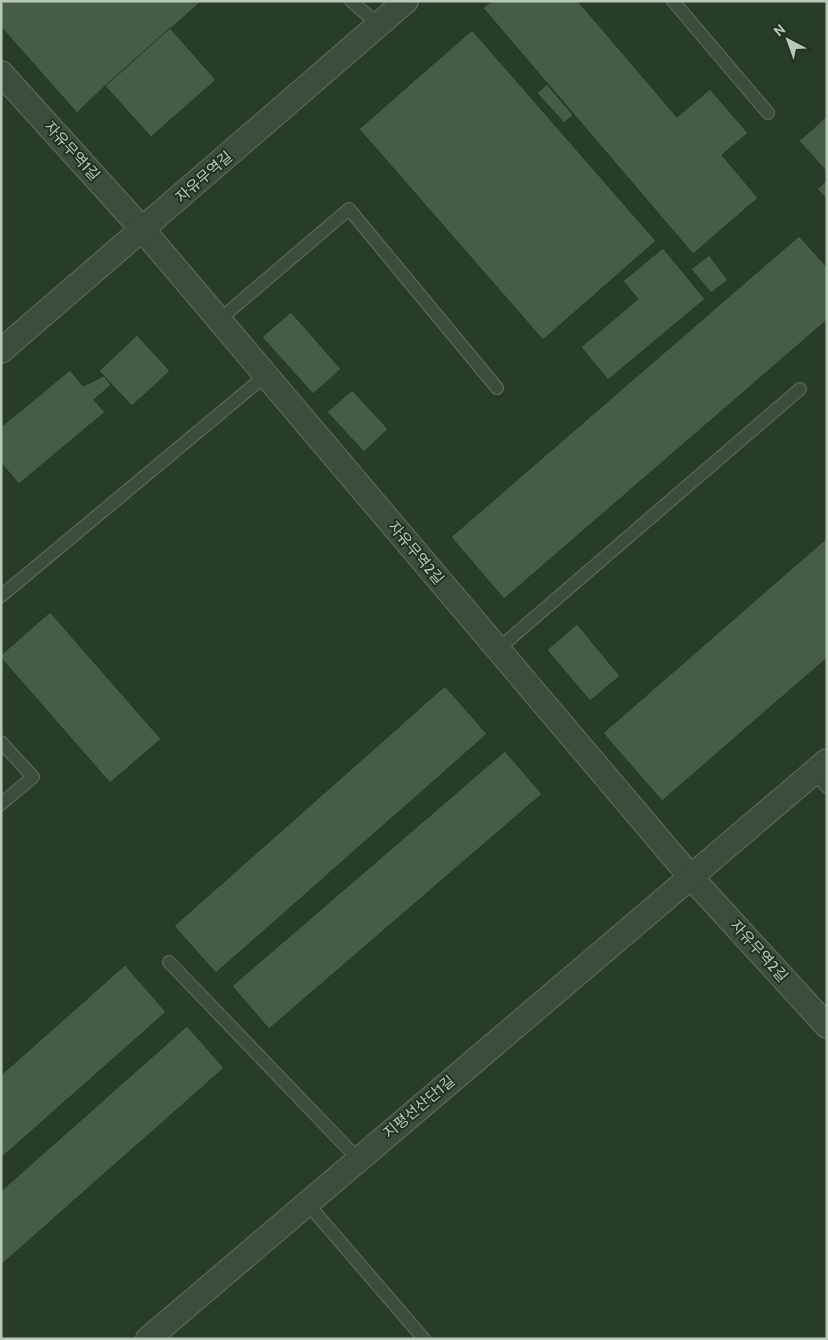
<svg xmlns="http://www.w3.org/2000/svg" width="828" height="1340" viewBox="0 0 828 1340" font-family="Cabin,'Noto Sans KR',sans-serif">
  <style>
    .building { fill: #455c45; stroke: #233423 }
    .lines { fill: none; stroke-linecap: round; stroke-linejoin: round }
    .service-casing { stroke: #607060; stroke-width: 14 }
    .minor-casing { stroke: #607060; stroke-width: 26 }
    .service { stroke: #3c4d3c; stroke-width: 12 }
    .minor { stroke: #3c4d3c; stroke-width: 24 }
    .labels { text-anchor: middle; stroke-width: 4; stroke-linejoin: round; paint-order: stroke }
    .street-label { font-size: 15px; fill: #b8c8b9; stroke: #213221 }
  </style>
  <rect width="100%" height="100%" fill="#283d28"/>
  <g class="building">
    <path d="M1 1H202L105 86 77 113 1 27Z"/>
    <path d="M491 1H578L677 117 710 89 748 133 722 155 758 198 693 254 483 8Z"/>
    <path d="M170 28 216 80 151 137 105 86Z"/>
    <path d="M472 30 656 241 543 340 359 129Z"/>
    <path d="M547 84 573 115 564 123 537 93Z"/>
    <path d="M827 116V172L799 141Z"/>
    <path d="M827 180V199L817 189Z"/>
    <path d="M799 236 827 267V320L504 599 451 537Z"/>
    <path d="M663 248 705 299 608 380 581 347 638 299 623 281Z"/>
    <path d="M709 255 728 280 711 293 691 269Z"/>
    <path d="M291 312 341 369 313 394 262 337Z"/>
    <path d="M137 335 170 371 132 406 99 371Z"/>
    <path d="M70 370 83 386 104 376 111 385 94 400 105 412 19 484 1 463V427Z"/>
    <path d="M352 390 388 429 364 452 327 412Z"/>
    <path d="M827 538V658L662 801 603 733Z"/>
    <path d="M50 612 161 739 110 783 1 658V655Z"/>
    <path d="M577 624 620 676 590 701 547 650Z"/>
    <path d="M445 686 487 734 216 973 174 926Z"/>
    <path d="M505 751 542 794 269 1029 232 986Z"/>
    <path d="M125 965 166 1012 1 1158V1075Z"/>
    <path d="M187 1026 224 1068 1 1265V1191Z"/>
  </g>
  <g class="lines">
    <defs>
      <g id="service">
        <path d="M351 1 379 25"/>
        <path d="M673 1 768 113"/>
        <path d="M219 320 349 209 497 388"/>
        <path d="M1 596 266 375"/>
        <path d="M498 649 800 389"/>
        <path d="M1 742 33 777 1 804"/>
        <path d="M814 772 827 787"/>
        <path d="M169 962 358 1159"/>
        <path d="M307 1203 424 1339"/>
      </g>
      <g id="minor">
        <path d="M1 73 143 230 690 876 827 1026"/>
        <path d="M1 351 406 1"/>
        <path d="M148 1339 827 761"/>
      </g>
    </defs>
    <use href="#service" class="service-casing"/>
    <use href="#minor" class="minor-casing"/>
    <use href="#service" class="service"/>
    <use href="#minor" class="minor"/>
  </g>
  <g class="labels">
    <g class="street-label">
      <text transform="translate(72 151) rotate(48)" y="5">자유무역1길</text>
      <text transform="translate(204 177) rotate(-41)" y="5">자유무역길</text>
      <text transform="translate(416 553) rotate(50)" y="5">자유무역2길</text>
      <text transform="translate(759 951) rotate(48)" y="5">자유무역2길</text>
      <text transform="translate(419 1107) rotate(-40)" y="5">지평선산단1길</text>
    </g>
  </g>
  <rect width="828" height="1340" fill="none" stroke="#b8c8b9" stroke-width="5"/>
  <g transform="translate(788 40) rotate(319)" stroke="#213221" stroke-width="4" paint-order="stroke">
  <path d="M0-4L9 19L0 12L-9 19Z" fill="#b8c8b9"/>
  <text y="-8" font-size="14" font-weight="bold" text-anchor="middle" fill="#b8c8b9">N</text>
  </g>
</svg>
